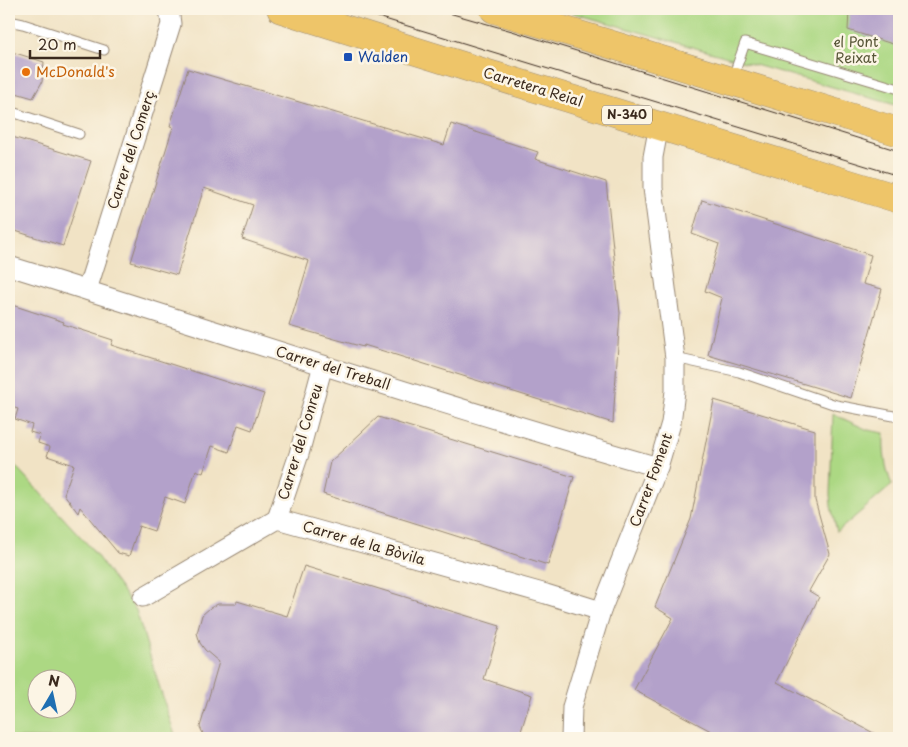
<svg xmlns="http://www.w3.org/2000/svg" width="908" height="747" viewBox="0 0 908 747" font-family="'Playpen Sans',sans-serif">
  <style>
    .green { fill: #acd883; stroke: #748150; fill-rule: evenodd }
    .building { fill: #b3a1ca }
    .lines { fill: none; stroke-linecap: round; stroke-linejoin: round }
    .lane-casing { stroke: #968672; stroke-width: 11 }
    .street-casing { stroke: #968672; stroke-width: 21 }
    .primary-casing { stroke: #968672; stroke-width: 29 }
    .lane { stroke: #fff; stroke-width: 9 }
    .street { stroke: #fff; stroke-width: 19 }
    .primary { stroke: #eec569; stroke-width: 28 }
    .tram { stroke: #3b2a1e; stroke-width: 1 }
    .transit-dot { fill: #1a4fb4; stroke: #fcf5e5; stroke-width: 2 }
    .food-dot { fill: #e8710a; stroke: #fcf5e5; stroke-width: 2 }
    .labels { text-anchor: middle; stroke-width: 5; stroke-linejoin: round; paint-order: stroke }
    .shield { fill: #fcf5e5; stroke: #75675a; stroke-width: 1 }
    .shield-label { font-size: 12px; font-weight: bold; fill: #3b2a1e }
    .park-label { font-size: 14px; fill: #575637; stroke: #fcf5e5 }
    .transit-label { font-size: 14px; fill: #164399; stroke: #fcf5e5; text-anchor: start }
    .food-label { font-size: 14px; fill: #c56008; stroke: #fcf5e5; text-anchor: start }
    .street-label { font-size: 14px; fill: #3b2a1e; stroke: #fcf5e5 }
  </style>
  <rect width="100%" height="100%" fill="#fcf5e5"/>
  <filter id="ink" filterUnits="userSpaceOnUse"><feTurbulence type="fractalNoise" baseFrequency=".02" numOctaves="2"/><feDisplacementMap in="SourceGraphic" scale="10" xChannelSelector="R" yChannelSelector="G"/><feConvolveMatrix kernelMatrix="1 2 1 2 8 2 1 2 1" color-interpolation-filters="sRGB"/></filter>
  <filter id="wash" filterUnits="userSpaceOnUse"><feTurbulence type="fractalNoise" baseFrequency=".0096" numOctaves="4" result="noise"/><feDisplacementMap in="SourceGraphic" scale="20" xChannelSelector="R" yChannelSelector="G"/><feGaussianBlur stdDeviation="1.12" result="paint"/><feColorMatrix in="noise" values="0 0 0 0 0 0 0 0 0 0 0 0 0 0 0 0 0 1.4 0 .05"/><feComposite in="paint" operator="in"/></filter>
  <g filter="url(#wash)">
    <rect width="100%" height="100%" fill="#f1e3c5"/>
    <g class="green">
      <path d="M559 9H899V106Z"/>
      <path d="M833 414 868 430 884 433C883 451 885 468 892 485L837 532 831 506 830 494Z"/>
      <path d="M9 459 91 548 136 610 166 708 176 738H9ZM38 680H68V710H38Z"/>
    </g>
    <g id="blocks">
      <g class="building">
        <path d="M849 9H899V46L848 30Z"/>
        <path d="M9 51 44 62 42 82 33 98 9 91Z"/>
        <path d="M188 69 444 145 451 124 538 152 535 159 606 182 620 313 613 423 364 345 363 347 289 326 309 261 242 239 253 205 204 188 177 275 131 262 173 127 170 126Z"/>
        <path d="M9 136 91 161 63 246 9 229Z"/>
        <path d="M702 200 871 255 863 284 882 289 851 398 708 355 722 298 705 291 719 244 692 234Z"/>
        <path d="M9 304 64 322 63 324 113 340 111 345 264 394 252 430 238 425 229 452 212 446 203 473 196 470 185 504 165 497 154 531 139 526 129 556 118 553 80 507 78 513 64 494 74 465 47 456 50 447 38 443 40 435 30 432 32 425 15 419 18 409 9 406Z"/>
        <path d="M714 400 815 430V500L830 554 809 591 819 597 777 682 883 738H724L634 690 673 618 655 607 691 519Z"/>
        <path d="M378 417 574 477 548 565 323 494 330 462Z"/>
        <path d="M304 566 500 626 484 679 532 695 519 738H205L200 727 219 662 205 650 200 643 197 633 202 615 210 608 218 604H236L237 601 287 616Z"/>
      </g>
    </g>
  </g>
  <g filter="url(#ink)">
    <use href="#blocks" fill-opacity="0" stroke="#968672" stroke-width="1"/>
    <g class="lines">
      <defs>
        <g id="lane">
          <path d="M9 21 23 24 104 50"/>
          <path d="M733 77 745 43 899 89"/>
          <path d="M9 111 79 134"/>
          <path d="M675 358 739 372 836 405 899 417"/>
        </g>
        <g id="street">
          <path d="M9 266C225 333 440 405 658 467"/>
          <path d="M87 290 171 24 169 9"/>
          <path d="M277 519 299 454 323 365"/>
          <path d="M143 597 277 519 546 594 601 611"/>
          <path d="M571 738 572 707 601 611 658 467 671 423 675 391V358L653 188V157L659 125"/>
        </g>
        <g id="primary">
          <path d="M281 9 489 74 899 199"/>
          <path d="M494 9 899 132"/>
        </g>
      </defs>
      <use href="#lane" class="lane-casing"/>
      <use href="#street" class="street-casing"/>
      <use href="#primary" class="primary-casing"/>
      <use href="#lane" class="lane"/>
      <use href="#street" class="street"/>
      <use href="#primary" class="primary"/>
      <g class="tram">
        <path d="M352 9 899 176"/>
        <path d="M435 9 512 31 899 151"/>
      </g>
    </g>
  </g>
  <rect class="transit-dot" x="343" y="52" width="10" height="10" rx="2.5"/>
  <circle class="food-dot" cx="26" cy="72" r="5"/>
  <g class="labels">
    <rect class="shield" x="602" y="105.5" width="50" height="19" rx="4"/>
    <g class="shield-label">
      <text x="627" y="119">N-340</text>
    </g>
    <g class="park-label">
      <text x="856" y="47">el Pont<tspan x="856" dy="16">Reixat</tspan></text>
    </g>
    <g class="transit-label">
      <text x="358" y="62">Walden</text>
    </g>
    <g class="food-label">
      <text x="36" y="77">McDonald's</text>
    </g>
    <g class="street-label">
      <text transform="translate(533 87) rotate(17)" y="5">Carretera Reial</text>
      <text transform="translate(131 150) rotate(-72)" y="5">Carrer del Comerç</text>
      <text transform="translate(333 368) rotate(17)" y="5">Carrer del Treball</text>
      <text transform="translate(300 442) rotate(-73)" y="5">Carrer del Conreu</text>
      <text transform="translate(651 480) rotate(-70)" y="5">Carrer Foment</text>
      <text transform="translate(364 543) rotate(16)" y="5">Carrer de la Bòvila</text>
    </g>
  </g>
  <rect width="908" height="747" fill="none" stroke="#fcf5e5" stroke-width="30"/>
  <g transform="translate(52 694) rotate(9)"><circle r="24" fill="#fcf5e5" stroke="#afa495"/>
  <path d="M0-4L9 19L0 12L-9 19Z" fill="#1f6fb2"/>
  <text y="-8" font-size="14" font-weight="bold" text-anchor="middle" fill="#3b2a1e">N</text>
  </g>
  <path d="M30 50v8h70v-8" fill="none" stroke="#3b2a1e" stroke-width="2.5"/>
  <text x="38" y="50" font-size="15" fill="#3b2a1e" stroke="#fcf5e5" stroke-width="4" paint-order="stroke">20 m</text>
</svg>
